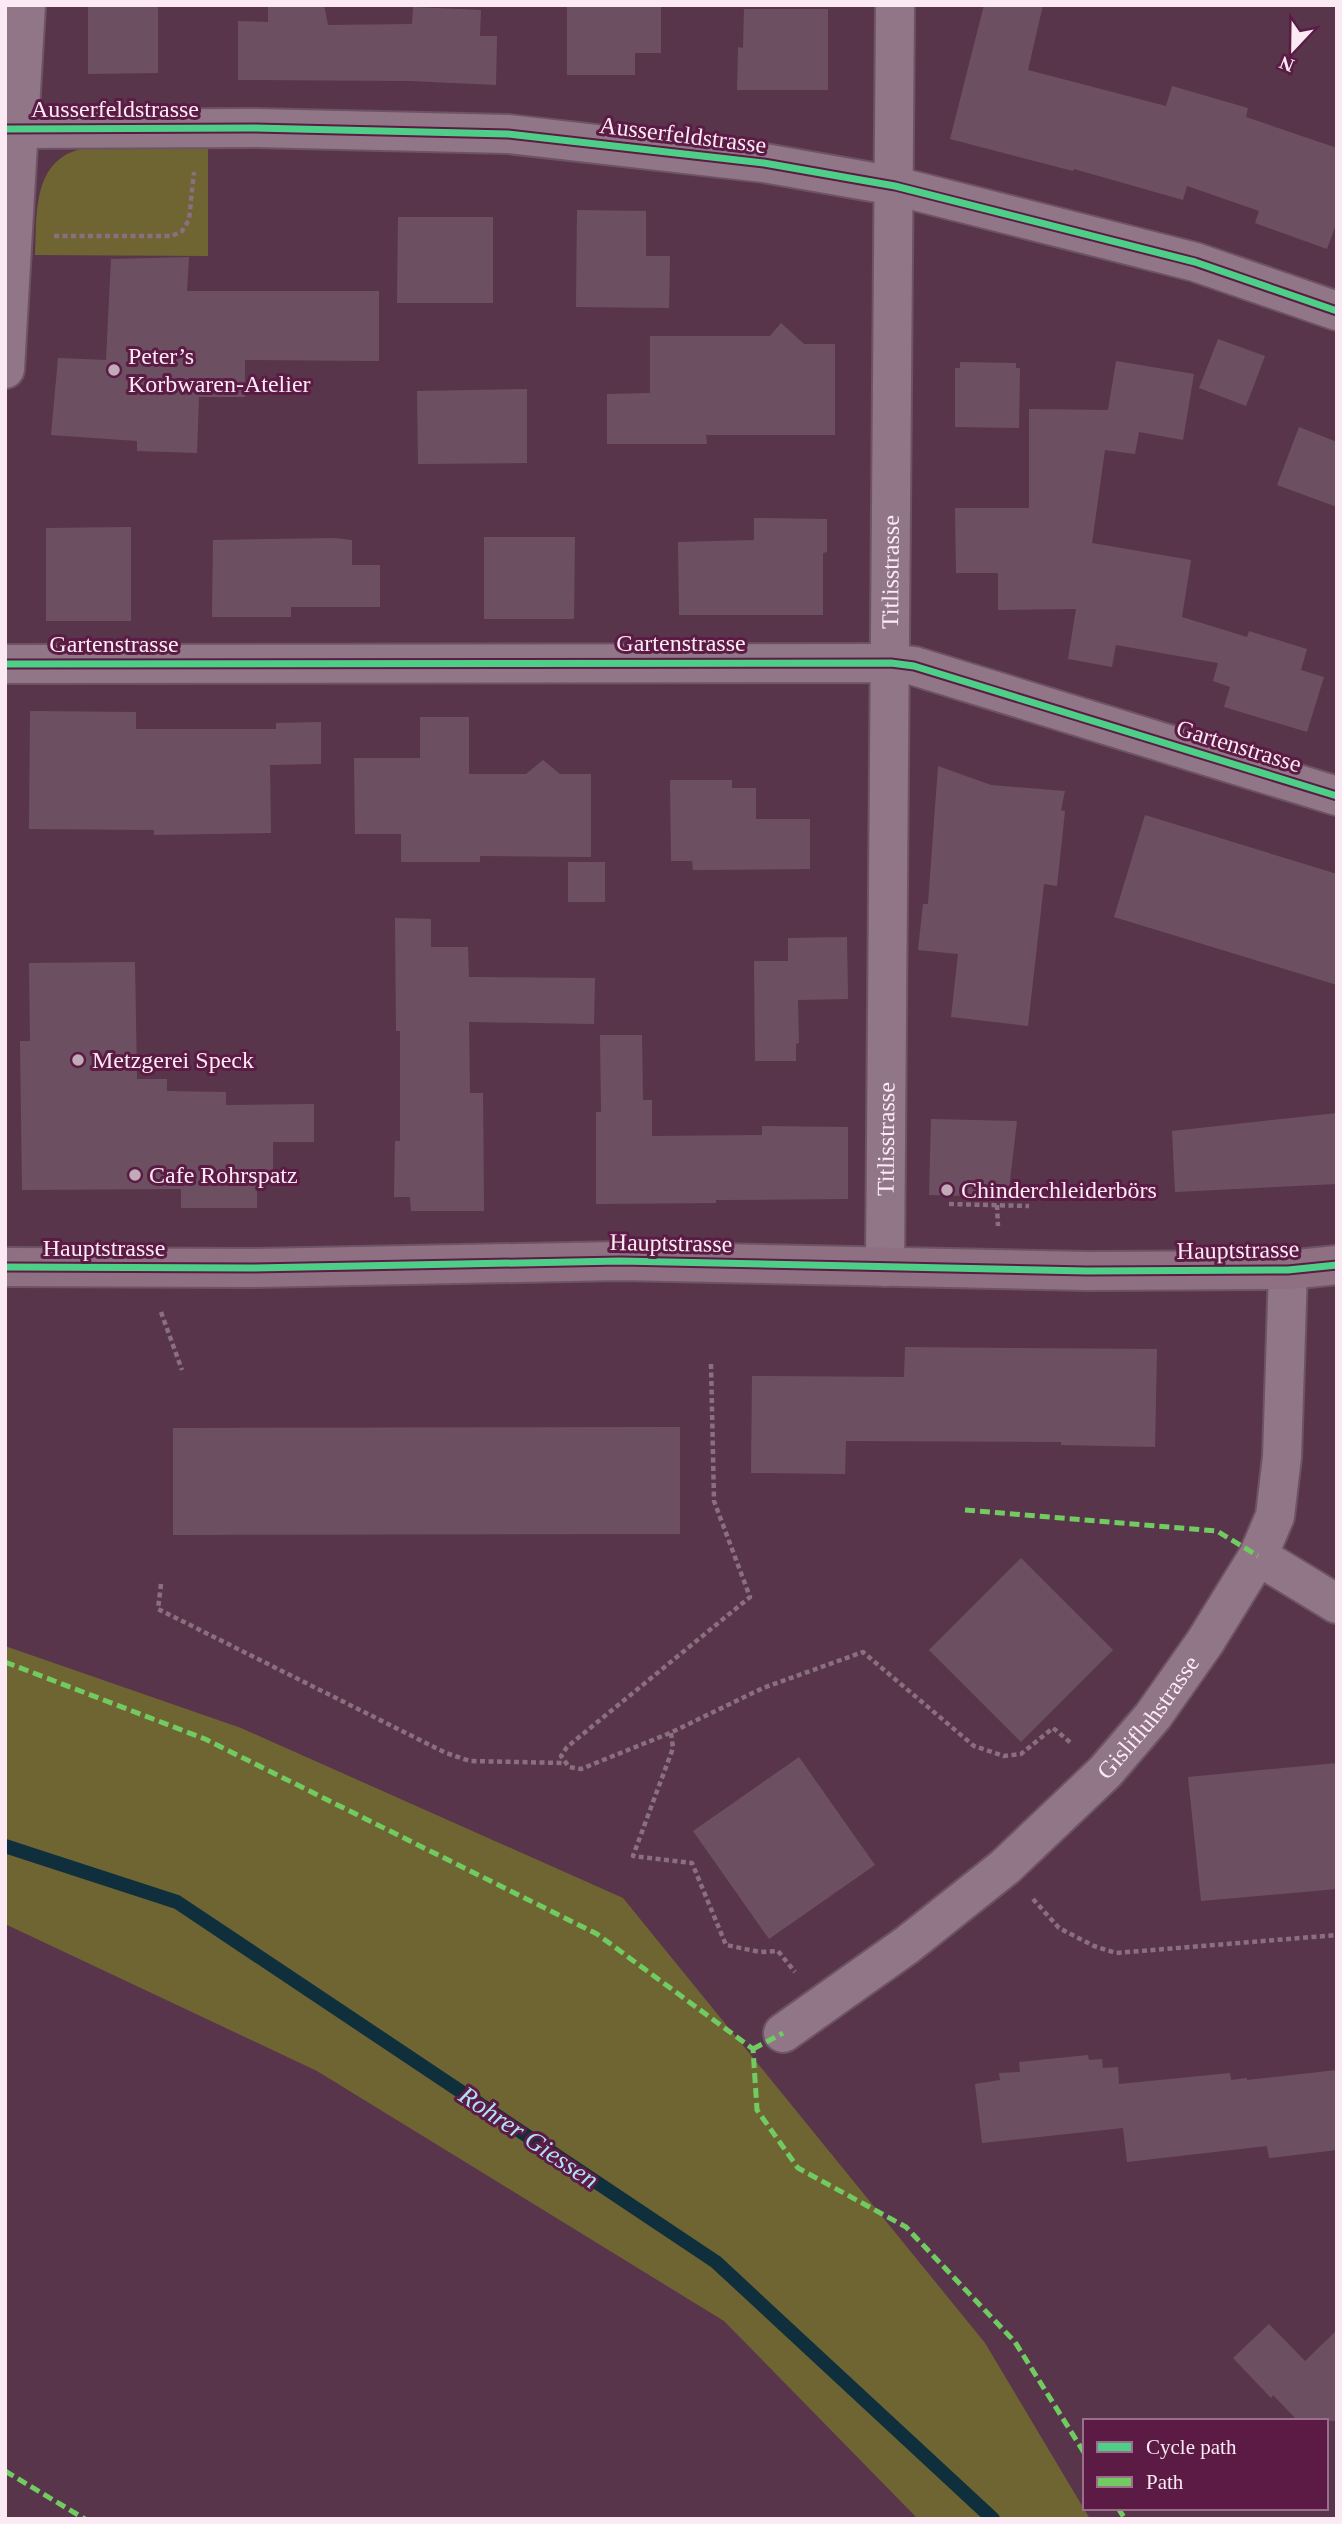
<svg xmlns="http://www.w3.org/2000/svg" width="1342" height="2524" viewBox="0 0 1342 2524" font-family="'Times New Roman',serif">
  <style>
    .green { fill: #6f6533 }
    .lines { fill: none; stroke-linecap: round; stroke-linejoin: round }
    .stream { stroke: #102f3c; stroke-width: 14 }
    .building { fill: #6c5062 }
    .minor-casing { stroke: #6d5363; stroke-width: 42 }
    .major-casing { stroke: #6d5363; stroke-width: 42 }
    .path { stroke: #896f7f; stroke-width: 4.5; stroke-dasharray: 5 3.5; stroke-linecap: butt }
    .minor { stroke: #917687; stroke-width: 38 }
    .major { stroke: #8f7083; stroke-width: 38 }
    .quiet { stroke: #71cb61; stroke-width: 5; stroke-dasharray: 10 5; stroke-linecap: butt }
    .cycleway-casing { stroke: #5b1b45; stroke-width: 11 }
    .cycleway { stroke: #4dcf88; stroke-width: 7 }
    .poi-dot { fill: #c2abb9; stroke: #5b1b45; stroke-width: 2.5 }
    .labels { text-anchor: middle; stroke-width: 6; stroke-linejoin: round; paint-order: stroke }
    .street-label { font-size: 24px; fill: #fbeaf3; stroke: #5b1b45 }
    .poi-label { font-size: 24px; fill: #fbeaf3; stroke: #5b1b45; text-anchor: start }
    .water-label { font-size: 26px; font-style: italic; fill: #b0e2f6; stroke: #5b1b45 }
  </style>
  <rect width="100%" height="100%" fill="#59354c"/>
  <g class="green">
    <path d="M88 147H208V256L35 255C37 221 32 173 67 154 73 151 81 149 88 147Z"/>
    <path d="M5 1646 241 1728 623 1898 985 2343 1090 2519H918L724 2321 317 2071 5 1924Z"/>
  </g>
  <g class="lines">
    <path class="stream" d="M5 1846 177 1902 716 2262 993 2519"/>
  </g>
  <g class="building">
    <path d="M88 5H158V73L88 74Z"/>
    <path d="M268 5H324L328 25 412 24 413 7 481 10 480 36H497L496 85 410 81 238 80V21L268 22Z"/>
    <path d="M567 5H661V53H635V75H567Z"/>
    <path d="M984 5H1043L1028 70 1166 106 1172 86 1248 108 1246 117 1337 148V222L1327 249 1255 223 1259 211 1187 186 1183 200 1074 169 1073 171 950 139Z"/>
    <path d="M744 9H828V90H737L738 47 743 48Z"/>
    <path d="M577 210 646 211V256H670L669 308 576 307Z"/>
    <path d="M398 217H493V303H397Z"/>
    <path d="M189 257 187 291H379V361L245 360V397H199L197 453 137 451V441L51 435 58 358 106 360 111 259Z"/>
    <path d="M781 323 804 344H835V435H706L707 444H607V394L650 393V336H770Z"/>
    <path d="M1218 339 1265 356 1246 406 1199 388Z"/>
    <path d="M1116 361 1194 374 1183 440 1139 432 1135 454 1105 450 1092 543 1191 560 1182 617 1247 637 1249 631 1307 649 1301 670 1324 677 1307 732 1224 707 1230 687 1213 681 1218 663 1116 645 1112 667 1068 659 1076 609 998 610V573H956L955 508H1029V409L1108 410Z"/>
    <path d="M960 362 1016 363V368H1020L1019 428 955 427V368H960Z"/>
    <path d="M527 389V463L418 464 417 391Z"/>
    <path d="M1299 427 1337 442V507L1277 485Z"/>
    <path d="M754 518 827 519V552L823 553V615H679L678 542 754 540Z"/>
    <path d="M131 527V621H46V528Z"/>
    <path d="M484 537H575L574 619H484Z"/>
    <path d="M335 538 352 540V565H380V607H291V617H212L213 540Z"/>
    <path d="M30 711 136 712V729H276V723L321 722V764L270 765 271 833 154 835V830L29 829Z"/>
    <path d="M420 717H469V774H526L543 760 560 774H591V857L480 856V862H401V834H355L354 758H420Z"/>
    <path d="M938 766 991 785 1065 791 1061 810 1065 811 1057 886 1044 884 1028 1026 951 1017 958 954 918 950 923 904H928Z"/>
    <path d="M670 780H732V788H756V819H810V869L693 870 692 861H671Z"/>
    <path d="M1145 815 1337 874V985L1114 917Z"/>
    <rect x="568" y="862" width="37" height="40"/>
    <path d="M395 918 431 919V947H468L469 977 595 978 594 1024 469 1022 470 1093H483L484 1211H411L410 1197H394L395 1141H400V1031H396Z"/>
    <path d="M847 937 848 999 798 1000 799 1043 796 1044V1061H755L754 961H788V938Z"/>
    <path d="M135 962 137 1079H167V1091L226 1092V1105L314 1104V1142H273V1171L257 1170V1208H181V1189L22 1190 20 1041H30L29 963Z"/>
    <path d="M600 1035H642L643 1100H652V1136L762 1135V1126L848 1127V1199L716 1200V1203L596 1204V1112H601Z"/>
    <path d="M1337 1113V1184L1175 1192 1172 1131Z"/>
    <path d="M931 1119 1017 1121 1008 1197 929 1195Z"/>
    <path d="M905 1347 1157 1349 1155 1447 1061 1445V1442L846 1441 845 1474 751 1473 752 1376 904 1377Z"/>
    <path d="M680 1427V1534L173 1535V1428Z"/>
    <path d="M1021 1558 1113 1650 1021 1742 929 1650Z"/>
    <path d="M799 1757 875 1865 769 1939 693 1831Z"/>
    <path d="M1337 1763V1889L1201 1901 1188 1777Z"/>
    <path d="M1088 2055 1089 2060 1102 2059 1103 2068 1118 2067 1119 2084 1230 2073 1231 2080 1247 2078V2080L1337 2070V2150L1269 2158 1267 2146 1127 2162 1123 2128 982 2143 975 2084 1000 2080 999 2073 1020 2072 1019 2062Z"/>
    <path d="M1269 2324 1305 2361 1337 2330V2421H1298L1273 2395 1271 2398 1233 2358Z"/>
  </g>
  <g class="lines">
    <defs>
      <g id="minor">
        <path d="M5 129 255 128 508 134 764 163 895 186 1195 262 1337 311"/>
        <path d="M5 369 26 5"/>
        <path d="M5 664 891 663 914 666 1337 796"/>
        <path id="s1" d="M885 1267 895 5"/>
        <path d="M1258 1556 1337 1604"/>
        <path id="s2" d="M783 2033 907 1945 1005 1867 1105 1772 1153 1716 1205 1642 1258 1556 1275 1516 1282 1457 1288 1270"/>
      </g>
      <path id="major" d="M5 1267 254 1268 620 1261 1087 1271 1288 1270 1337 1265"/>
    </defs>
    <use href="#minor" class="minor-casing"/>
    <use href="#major" class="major-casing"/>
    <g class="path">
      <path d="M54 236H172L182 231 189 220 194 172"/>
      <path d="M949 1204 1029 1206"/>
      <path d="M997 1205 998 1226"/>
      <path d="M161 1312 182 1370"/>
      <path d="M711 1364 714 1501 750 1597 567 1747 561 1756 569 1767 581 1769 670 1733 763 1688 863 1652 974 1746 1004 1756 1021 1754 1053 1728 1071 1743"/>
      <path d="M161 1584 158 1609 446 1753 470 1761 565 1763"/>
      <path d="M671 1733 673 1748 633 1856 692 1863 726 1945 760 1952 778 1951 795 1972"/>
      <path d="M1033 1899 1059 1928 1094 1946 1116 1953 1337 1935"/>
    </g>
    <use href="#minor" class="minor"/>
    <use href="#major" class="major"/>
    <g class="quiet">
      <path d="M965 1510 1217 1531 1258 1556"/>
      <path d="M5 1662 205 1739 597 1934 753 2049 757 2110 798 2168 906 2227 1015 2342 1085 2454"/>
      <path d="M753 2049 783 2033"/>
      <path d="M5 2471 85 2519"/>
      <path d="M1118 2508 1125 2519"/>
    </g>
    <defs>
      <g id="cycleway">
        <path d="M5 129 255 128 508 134 764 163 895 186 1195 262 1337 311"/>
        <path d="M5 664 891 663 914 666 1337 796"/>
        <path d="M5 1267 254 1268 620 1261 1087 1271 1288 1270 1337 1265"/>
      </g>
    </defs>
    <use href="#cycleway" class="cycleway-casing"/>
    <use href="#cycleway" class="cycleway"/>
  </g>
  <g class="poi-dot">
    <circle cx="114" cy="370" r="7"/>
    <circle cx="78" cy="1060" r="7"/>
    <circle cx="135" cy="1175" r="7"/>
    <circle cx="947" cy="1190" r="7"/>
  </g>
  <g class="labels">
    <g class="street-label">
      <text x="115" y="117">Ausserfeldstrasse</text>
      <text transform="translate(683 135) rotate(7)" y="8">Ausserfeldstrasse</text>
      <text dy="8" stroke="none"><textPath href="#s1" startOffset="695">Titlisstrasse</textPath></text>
      <text x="681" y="651">Gartenstrasse</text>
      <text x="114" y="652">Gartenstrasse</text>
      <text transform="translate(1239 746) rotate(17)" y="8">Gartenstrasse</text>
      <text dy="8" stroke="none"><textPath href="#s1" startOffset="128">Titlisstrasse</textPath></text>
      <text transform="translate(671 1243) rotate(1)" y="8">Hauptstrasse</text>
      <text x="104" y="1256">Hauptstrasse</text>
      <text transform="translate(1238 1250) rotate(-1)" y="8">Hauptstrasse</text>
      <text dy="8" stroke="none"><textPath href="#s2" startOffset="485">Gislifluhstrasse</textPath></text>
    </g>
    <g class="poi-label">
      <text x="128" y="364">Peter’s<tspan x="128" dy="28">Korbwaren-Atelier</tspan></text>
      <text x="92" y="1068">Metzgerei Speck</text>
      <text x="149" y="1183">Cafe Rohrspatz</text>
      <text x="961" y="1198">Chinderchleiderbörs</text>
    </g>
    <g class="water-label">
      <text transform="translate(529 2137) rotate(34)" y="9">Rohrer Giessen</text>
    </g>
  </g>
  <rect width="1342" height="2524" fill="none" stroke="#fbeaf3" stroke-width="14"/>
  <rect x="1083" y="2419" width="245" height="91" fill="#5b1b45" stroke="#9b6e8b" stroke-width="2"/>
  <rect x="1097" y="2442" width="35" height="10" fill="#4dcf88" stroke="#9b6e8b" stroke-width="2"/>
  <text x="1146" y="2454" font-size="21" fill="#fbeaf3">Cycle path</text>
  <rect x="1097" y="2477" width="35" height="10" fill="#71cb61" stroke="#9b6e8b" stroke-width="2"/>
  <text x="1146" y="2489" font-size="21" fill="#fbeaf3">Path</text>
  <g transform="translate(1293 49) rotate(202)" stroke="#5b1b45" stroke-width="5" paint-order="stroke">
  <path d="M0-5L12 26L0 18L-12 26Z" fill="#fbeaf3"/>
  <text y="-10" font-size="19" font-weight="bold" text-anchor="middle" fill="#fbeaf3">N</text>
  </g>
</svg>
